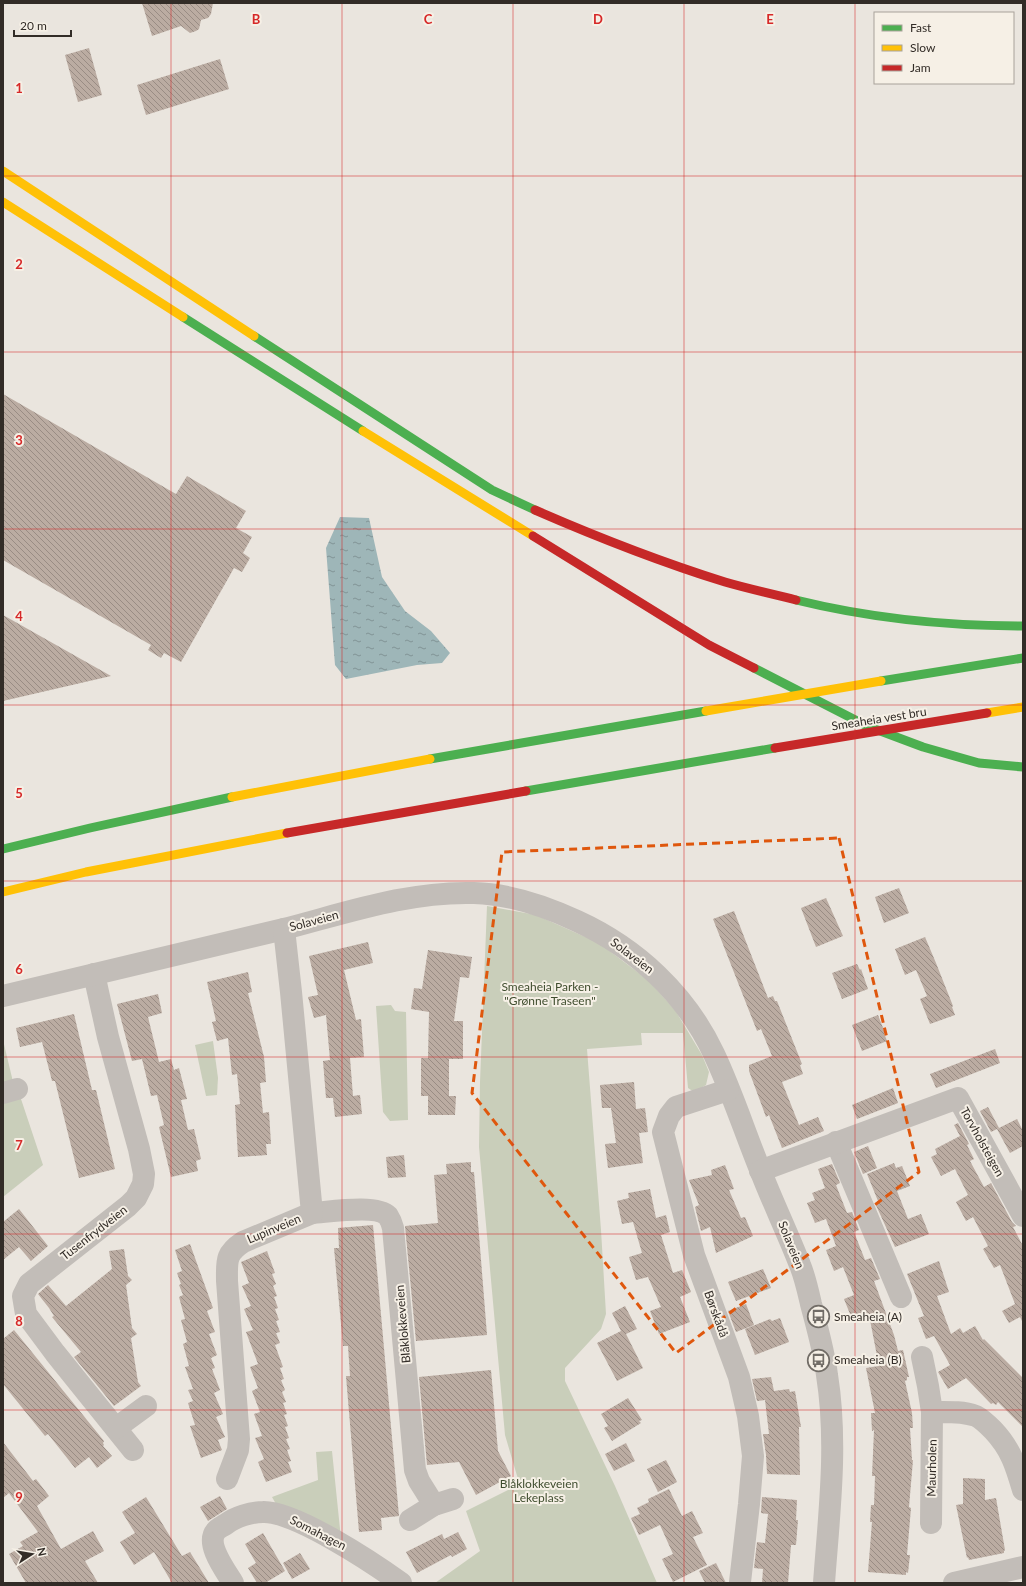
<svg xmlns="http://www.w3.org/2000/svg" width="1026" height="1586" viewBox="0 0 1026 1586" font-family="Lato,sans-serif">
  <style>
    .park { fill: #c9ceba }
    .water { fill: url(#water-ripples) }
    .building { fill: url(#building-back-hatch) }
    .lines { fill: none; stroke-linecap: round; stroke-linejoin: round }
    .street { stroke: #c2bdb8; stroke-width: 22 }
    .fast { stroke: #4caf50; stroke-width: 9 }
    .slow { stroke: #ffc107; stroke-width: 9 }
    .jam { stroke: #c62828; stroke-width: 9 }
    .slow-bridge { stroke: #ffc107; stroke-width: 9 }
    .jam-bridge { stroke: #c62828; stroke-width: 9 }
    .marked { fill: none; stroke: #df570d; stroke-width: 3; stroke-dasharray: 8 5; stroke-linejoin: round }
    .grid { fill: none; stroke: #d62828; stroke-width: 1; stroke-opacity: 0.55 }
    .labels { text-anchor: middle; stroke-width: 4; stroke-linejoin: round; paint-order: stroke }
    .street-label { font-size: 12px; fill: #322c27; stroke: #f6f0e6 }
    .park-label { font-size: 12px; fill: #3f4d2e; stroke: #f6f0e6 }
    .poi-label { font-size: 12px; fill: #322c27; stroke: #f6f0e6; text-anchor: start }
    .grid-label { font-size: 13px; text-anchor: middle; font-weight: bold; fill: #d62828; stroke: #f6f0e6; stroke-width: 4; stroke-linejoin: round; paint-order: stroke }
  </style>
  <defs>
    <pattern id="water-ripples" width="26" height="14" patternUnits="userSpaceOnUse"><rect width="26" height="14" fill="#9eb6b8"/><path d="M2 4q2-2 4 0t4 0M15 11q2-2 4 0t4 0" fill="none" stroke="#819496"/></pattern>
    <pattern id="building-back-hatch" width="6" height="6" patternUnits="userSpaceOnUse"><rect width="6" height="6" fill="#bbaca2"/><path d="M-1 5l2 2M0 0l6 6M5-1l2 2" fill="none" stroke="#998c84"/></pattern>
  </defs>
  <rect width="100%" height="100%" fill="#eae5de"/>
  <g class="park">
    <path d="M487 906 536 915 599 943 648 980 675 1010 702 1055 709 1072 706 1085 694 1092 688 1088 683 1033H641L642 1045 587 1049 601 1230 606 1314 601 1329 565 1368V1381L615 1486 657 1583H435L480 1551 466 1511 516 1486 518 1479 505 1435 479 1147 480 1082Z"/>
    <path d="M391 1005 395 1011 406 1012 408 1120 390 1121 383 1112 376 1006Z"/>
    <path d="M3 1040 14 1086 3 1089Z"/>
    <path d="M213 1041 218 1078 217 1095 206 1096 195 1045Z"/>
    <path d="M19 1093 43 1165 3 1197V1094Z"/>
    <path d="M332 1451 340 1529 341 1538 280 1511 272 1497 318 1480 316 1452Z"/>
  </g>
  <path class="water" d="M340 517 369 518 382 577 405 611 431 631 450 653 442 663 417 665 346 679 335 665 326 548Z"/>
  <g class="building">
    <path d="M142 3H213L211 14 208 18 201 20 199 29 196 31 190 33 181 26 152 36Z"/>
    <path d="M89 48 102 95 78 102 65 55Z"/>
    <path d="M220 59 229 89 146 115 137 85Z"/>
    <path d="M3 394 176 494 187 476 246 511 236 528 252 537 243 553 250 558 242 572 234 568 181 662 164 653 161 658 148 650 151 645 3 560Z"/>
    <path d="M3 615 111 676 3 701Z"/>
    <path d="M899 888 909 913 884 923 875 897Z"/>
    <path d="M826 898 843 936 816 947 801 908Z"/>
    <path d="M734 911 768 998 773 996 775 1001H777L802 1064 800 1065 803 1074 782 1082 799 1125 818 1117 824 1131 782 1148 769 1115 766 1117 749 1071V1065L772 1056 761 1029 757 1031 713 919Z"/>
    <path d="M925 937 936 963 953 1006 952 1007 955 1015 930 1024 920 999 927 996 916 970 905 975 895 949Z"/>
    <path d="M368 942 373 963 344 970 356 1020 361 1019 364 1057 350 1058 353 1096 360 1095 362 1114 335 1117 333 1098H326L323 1061 330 1060 326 1015 314 1018 308 997 318 995 309 956Z"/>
    <path d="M428 950 472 957 469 978 460 977 454 1021H463V1059H449V1096H456L455 1115H428V1096H421V1058H428L429 1012 411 1009 414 988 422 989Z"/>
    <path d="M857 964 860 970 861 969 868 989 842 999 832 973Z"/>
    <path d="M248 972 252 992 248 993 264 1057 266 1082 260 1083 263 1113 269 1112 271 1144H266L267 1155 238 1157 235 1105 240 1104 237 1074 232 1075 228 1038 217 1041 212 1022 216 1021 207 982Z"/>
    <path d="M158 994 162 1013 148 1017 159 1062 171 1059 174 1070 179 1068 187 1099 181 1100 188 1130 194 1129 201 1159 196 1161 198 1171 171 1177 159 1127 164 1125 157 1095 151 1096 142 1059 132 1061 117 1004Z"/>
    <path d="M74 1014 92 1090H96L115 1169 79 1178 55 1081H52L42 1042 20 1047 16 1028Z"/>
    <path d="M878 1015 885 1033H884L887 1041 862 1051 852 1025Z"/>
    <path d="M995 1049 1000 1063 936 1088 930 1074Z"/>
    <path d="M634 1082 636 1109 645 1108 648 1132 639 1133 643 1163 608 1168 605 1144 616 1143 611 1108H602L600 1085Z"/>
    <path d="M893 1088 898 1103 857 1119 852 1105Z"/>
    <path d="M988 1107 999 1128 991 1132 980 1111Z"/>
    <path d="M1017 1119 1023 1131V1146L1010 1153 997 1129Z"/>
    <path d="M958 1123 969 1144 967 1145 974 1159 970 1161 984 1187 991 1183 1012 1222 1016 1226 1013 1227 1023 1246V1321H1022L1020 1317 1009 1323 1002 1311 1015 1304 1000 1265 994 1268 983 1249 988 1246 973 1217 966 1221 956 1202 968 1195 955 1169 941 1176 931 1157 937 1154 935 1149 960 1136 954 1125Z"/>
    <path d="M868 1146 877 1168 863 1174 854 1152Z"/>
    <path d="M404 1155 406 1177 388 1178 386 1157Z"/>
    <path d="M471 1162V1172H474L487 1335 416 1341 405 1226 438 1223 434 1175 447 1174 446 1164Z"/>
    <path d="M894 1163 896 1168 902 1166 910 1186 897 1191 908 1219 921 1214 929 1234 895 1247 875 1203 878 1201 867 1174Z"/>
    <path d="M832 1164 840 1183 836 1185 847 1213 852 1212 859 1230 854 1232 865 1260 871 1258 880 1279 874 1281 894 1335 898 1351 903 1350 909 1377H907V1380L905 1381 912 1413 913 1428H910L912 1460H913L909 1507 911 1508 907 1555H910L908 1573 906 1572V1575L868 1572 872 1522H870L871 1505H874L875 1476H872L874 1430 872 1431 871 1413H875L866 1368 879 1366 869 1315 859 1319V1317L852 1319 844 1299 854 1295 843 1267 834 1271 826 1250 836 1246 826 1219 815 1223 807 1203 815 1200 812 1193 825 1188 818 1169Z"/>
    <path d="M725 1165 734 1189 729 1190 741 1218 745 1217 753 1236 716 1253 710 1227 701 1231 695 1207 699 1205 689 1180 712 1175 711 1170Z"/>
    <path d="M650 1189 656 1218 666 1215 670 1232 661 1235 673 1273 682 1270 691 1292 680 1297 690 1322 659 1334 650 1311 661 1307 648 1277 636 1280 629 1257 642 1253 633 1222 622 1224 617 1201 629 1198 628 1193Z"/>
    <path d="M19 1209 48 1246 31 1261 19 1247 3 1260V1222Z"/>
    <path d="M373 1225 399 1516 381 1518 382 1530 359 1532 346 1376H350L348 1346H343L334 1248H339L338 1228Z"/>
    <path d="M190 1244 213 1308 207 1311 215 1332 209 1334 217 1355 211 1358 215 1368 212 1369 220 1390 214 1393 223 1414 216 1417 225 1437 218 1440 222 1450 201 1458 190 1426 195 1425 188 1403 193 1401 188 1390 193 1389 185 1367 189 1366 183 1344 187 1342 181 1320 185 1319 179 1297 183 1295 179 1285 181 1284 177 1273 182 1271 175 1250Z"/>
    <path d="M124 1249 128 1276 132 1280 126 1285 132 1328 137 1334 131 1338 138 1382 141 1386 114 1406 74 1357 81 1352 52 1317 54 1316 49 1308 38 1294 48 1285 66 1306 112 1269 109 1251Z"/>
    <path d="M267 1251 275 1273 272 1274 276 1284 273 1286 277 1296 274 1297 278 1308 275 1309 279 1320 276 1321 280 1332 276 1333 280 1343 275 1345 283 1367 280 1368 284 1379 281 1380 285 1390 282 1392 286 1402 283 1403 287 1414 284 1415 288 1426 285 1427 289 1438 286 1439 290 1449 287 1450 291 1461 288 1462 292 1472 266 1482 258 1462 264 1459 255 1438 262 1436 254 1414 260 1412 252 1391 258 1388 250 1367 258 1364 246 1332 253 1330 244 1309 251 1306 242 1286 249 1283 241 1262Z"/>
    <path d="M939 1261 949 1292 937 1296 951 1334 960 1328 963 1333 975 1326 983 1340 984 1339 1023 1378V1427L998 1402 996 1405 993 1403 991 1404 966 1378 948 1389 938 1372 950 1365 934 1336 926 1339 918 1318 924 1316 907 1274Z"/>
    <path d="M763 1269 771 1288 736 1301 728 1282Z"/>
    <path d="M746 1304 754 1325 736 1332 728 1311Z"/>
    <path d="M625 1306 637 1329 626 1334 643 1368 617 1381 597 1343 621 1331 612 1313Z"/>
    <path d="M780 1318 789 1342 755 1355 745 1329 770 1319 772 1321Z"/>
    <path d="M14 1330 104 1441 103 1443 104 1445 103 1446 112 1456 97 1468 89 1457 75 1468 48 1434 45 1436 3 1384V1339Z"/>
    <path d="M491 1370 498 1451 511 1476 476 1495 459 1462 427 1465 419 1377Z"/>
    <path d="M771 1377 774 1391 789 1389 790 1392 795 1391 801 1427H799L800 1475 767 1474 766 1455 763 1434H769L765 1400 757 1401 752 1379Z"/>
    <path d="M628 1398 642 1420 639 1421 641 1423 612 1441 604 1428 608 1426 601 1414Z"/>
    <path d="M3 1442 33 1481 36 1479 49 1496 37 1506 61 1549 93 1531 104 1551 85 1561 98 1583H26L9 1554 23 1546 20 1542 38 1532 9 1493 3 1498Z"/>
    <path d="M626 1443 635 1461 614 1471 605 1454Z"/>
    <path d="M666 1460 677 1482 658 1492 647 1469Z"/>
    <path d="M963 1478 985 1479V1500L996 1498 1005 1550 1004 1551V1553L969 1560 968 1557 967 1558 956 1505 963 1504Z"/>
    <path d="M669 1489 682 1516 692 1511 703 1533 693 1537 707 1565 673 1582 662 1559 673 1554 660 1525 639 1535 631 1518 640 1514 637 1508 649 1502 648 1499Z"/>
    <path d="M220 1496 227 1509 208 1521 200 1507Z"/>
    <path d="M146 1497 182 1556 190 1552 209 1583H172L154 1552 134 1565 120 1542 135 1533 122 1512Z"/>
    <path d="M762 1497 797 1500 796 1520H798L796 1545H791L788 1583H762L763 1569 754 1568 757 1542 765 1543 768 1514 761 1513Z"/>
    <path d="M458 1532 467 1549 452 1557 451 1555 417 1573 406 1552 442 1534 444 1539Z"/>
    <path d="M263 1533 285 1571 265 1583H257L248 1568 256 1563 245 1544Z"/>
    <path d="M300 1553 310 1569 292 1579 283 1563Z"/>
    <path d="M716 1563 726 1583H705L699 1571Z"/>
  </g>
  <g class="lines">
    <g class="street">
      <path d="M94 974 108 1037 139 1149 144 1174 143 1184 136 1198 128 1206 29 1284 23 1296 26 1314 55 1353 133 1450"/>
      <path d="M3 996C96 973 190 952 284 929 346 913 409 891 474 893 510 894 545 906 577 921 636 948 686 994 714 1054 732 1092 745 1133 761 1172 773 1203 788 1234 800 1265 805 1277 808 1291 811 1304 817 1327 824 1351 827 1375 838 1444 829 1514 824 1583"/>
      <path d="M728 1090 676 1107 669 1116 663 1132 694 1255 739 1377 748 1416 753 1456 749 1504 740 1582"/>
      <path d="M3 1093 17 1089"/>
      <path d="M836 1142 901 1297"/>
      <path d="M760 1171 958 1098 1023 1216"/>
      <path d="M312 1213C329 1212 377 1204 388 1216 390 1219 392 1224 393 1228L415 1470 419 1481 434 1505"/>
      <path d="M922 1357 928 1386 932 1412"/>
      <path d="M116 1428 146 1406"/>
      <path d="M227 1479 238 1450 239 1439 227 1281C227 1261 225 1254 243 1242L312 1213 291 992 284 929"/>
      <path d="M410 1520 434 1505 453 1499"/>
      <path d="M931 1523 932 1412C947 1412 962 1411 976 1416 982 1419 988 1425 993 1430 1011 1449 1016 1466 1023 1490"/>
      <path d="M233 1583C226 1571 205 1544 216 1531 218 1528 223 1526 226 1524 235 1517 251 1512 263 1512 295 1511 373 1563 401 1583"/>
      <path d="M954 1583 1023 1567"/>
    </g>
    <g class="fast">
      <path d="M183 317 363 431"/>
      <path d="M254 336 492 490 535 510"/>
      <path d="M796 600C869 618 948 626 1023 626"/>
      <path d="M754 668 867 726 923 747 979 763 1023 767"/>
      <path d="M881 681 1023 658"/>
      <path d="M430 759 706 711"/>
      <path d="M526 791 775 748"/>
      <path d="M3 849 90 828 232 797"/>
    </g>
    <g class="slow">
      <path d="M3 171 254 336"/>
      <path d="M3 202 183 317"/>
      <path d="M363 431 533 536"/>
      <path d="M987 713 1023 707"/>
      <path d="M232 797 430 759"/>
      <path d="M3 892 86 872 287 833"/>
    </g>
    <g class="jam">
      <path d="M535 510C597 537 661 562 725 582 749 589 773 594 796 600"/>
      <path d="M533 536 709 645 754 668"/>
      <path d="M287 833 526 791"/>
    </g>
    <path class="slow-bridge" d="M706 711 881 681"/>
    <path class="jam-bridge" d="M775 748 987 713"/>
  </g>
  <path class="marked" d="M839 838 919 1172 676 1353 472 1093 502 852Z"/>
  <path class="grid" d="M171 3V1583M342 3V1583M513 3V1583M684 3V1583M855 3V1583M3 176H1023M3 352H1023M3 529H1023M3 705H1023M3 881H1023M3 1057H1023M3 1234H1023M3 1410H1023"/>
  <defs>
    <symbol id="bus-ring" viewBox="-11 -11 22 22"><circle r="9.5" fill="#f6f0e6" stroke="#726d67" stroke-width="1.5"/><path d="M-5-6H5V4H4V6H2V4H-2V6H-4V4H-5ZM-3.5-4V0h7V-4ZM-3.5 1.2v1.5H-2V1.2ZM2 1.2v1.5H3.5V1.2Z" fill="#726d67"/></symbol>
  </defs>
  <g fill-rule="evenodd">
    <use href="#bus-ring" x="806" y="1304" width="25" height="25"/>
    <use href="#bus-ring" x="806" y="1348" width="25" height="25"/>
  </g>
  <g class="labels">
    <g class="street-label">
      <text transform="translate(879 719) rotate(-9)" y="4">Smeaheia vest bru</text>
      <text transform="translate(314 921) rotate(-15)" y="4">Solaveien</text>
      <text transform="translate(632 956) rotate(37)" y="4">Solaveien</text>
      <text transform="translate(982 1142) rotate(61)" y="4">Torvholsteigen</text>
      <text transform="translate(274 1229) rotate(-23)" y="4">Lupinveien</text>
      <text transform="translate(94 1233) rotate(-38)" y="4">Tusenfrydveien</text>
      <text transform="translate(791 1245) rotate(68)" y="4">Solaveien</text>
      <text transform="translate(716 1314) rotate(70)" y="4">Børskådå</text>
      <text transform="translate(403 1324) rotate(-95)" y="4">Blåklokkeveien</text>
      <text transform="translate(932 1468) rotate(-89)" y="4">Maurholen</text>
      <text transform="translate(318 1533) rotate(27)" y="4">Somahagen</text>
    </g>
    <g class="park-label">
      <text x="550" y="991">Smeaheia Parken -<tspan x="550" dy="14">"Grønne Traseen"</tspan></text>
      <text x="539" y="1488">Blåklokkeveien<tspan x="539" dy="14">Lekeplass</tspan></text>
    </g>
    <g class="poi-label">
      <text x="834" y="1321">Smeaheia (A)</text>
      <text x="834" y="1364">Smeaheia (B)</text>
    </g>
  </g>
  <g class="grid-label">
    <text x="256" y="24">B</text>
    <text x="428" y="24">C</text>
    <text x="598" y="24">D</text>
    <text x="770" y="24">E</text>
    <text x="19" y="93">1</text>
    <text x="19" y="269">2</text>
    <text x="19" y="445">3</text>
    <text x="19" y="621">4</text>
    <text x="19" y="798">5</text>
    <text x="19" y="974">6</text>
    <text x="19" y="1150">7</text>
    <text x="19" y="1326">8</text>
    <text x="19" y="1502">9</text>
  </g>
  <rect width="1026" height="1586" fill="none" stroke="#322c27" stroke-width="8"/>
  <rect x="874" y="12" width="140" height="72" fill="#f6f0e6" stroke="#a8a29a"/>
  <rect x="882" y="25" width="20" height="6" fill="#4caf50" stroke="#a8a29a"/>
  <text x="910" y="32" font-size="12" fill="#322c27">Fast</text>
  <rect x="882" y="45" width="20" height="6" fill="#ffc107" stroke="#a8a29a"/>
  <text x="910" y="52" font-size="12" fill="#322c27">Slow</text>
  <rect x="882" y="65" width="20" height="6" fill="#c62828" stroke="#a8a29a"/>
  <text x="910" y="72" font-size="12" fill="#322c27">Jam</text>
  <g transform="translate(32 1554) rotate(78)" stroke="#f6f0e6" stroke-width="3" paint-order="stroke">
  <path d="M0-3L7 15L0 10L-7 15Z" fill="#322c27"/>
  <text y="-6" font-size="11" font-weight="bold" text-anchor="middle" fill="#322c27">N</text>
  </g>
  <path d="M14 30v6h57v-6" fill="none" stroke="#322c27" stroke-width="2"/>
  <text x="20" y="30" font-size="12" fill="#322c27" stroke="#f6f0e6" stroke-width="3" paint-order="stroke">20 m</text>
</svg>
